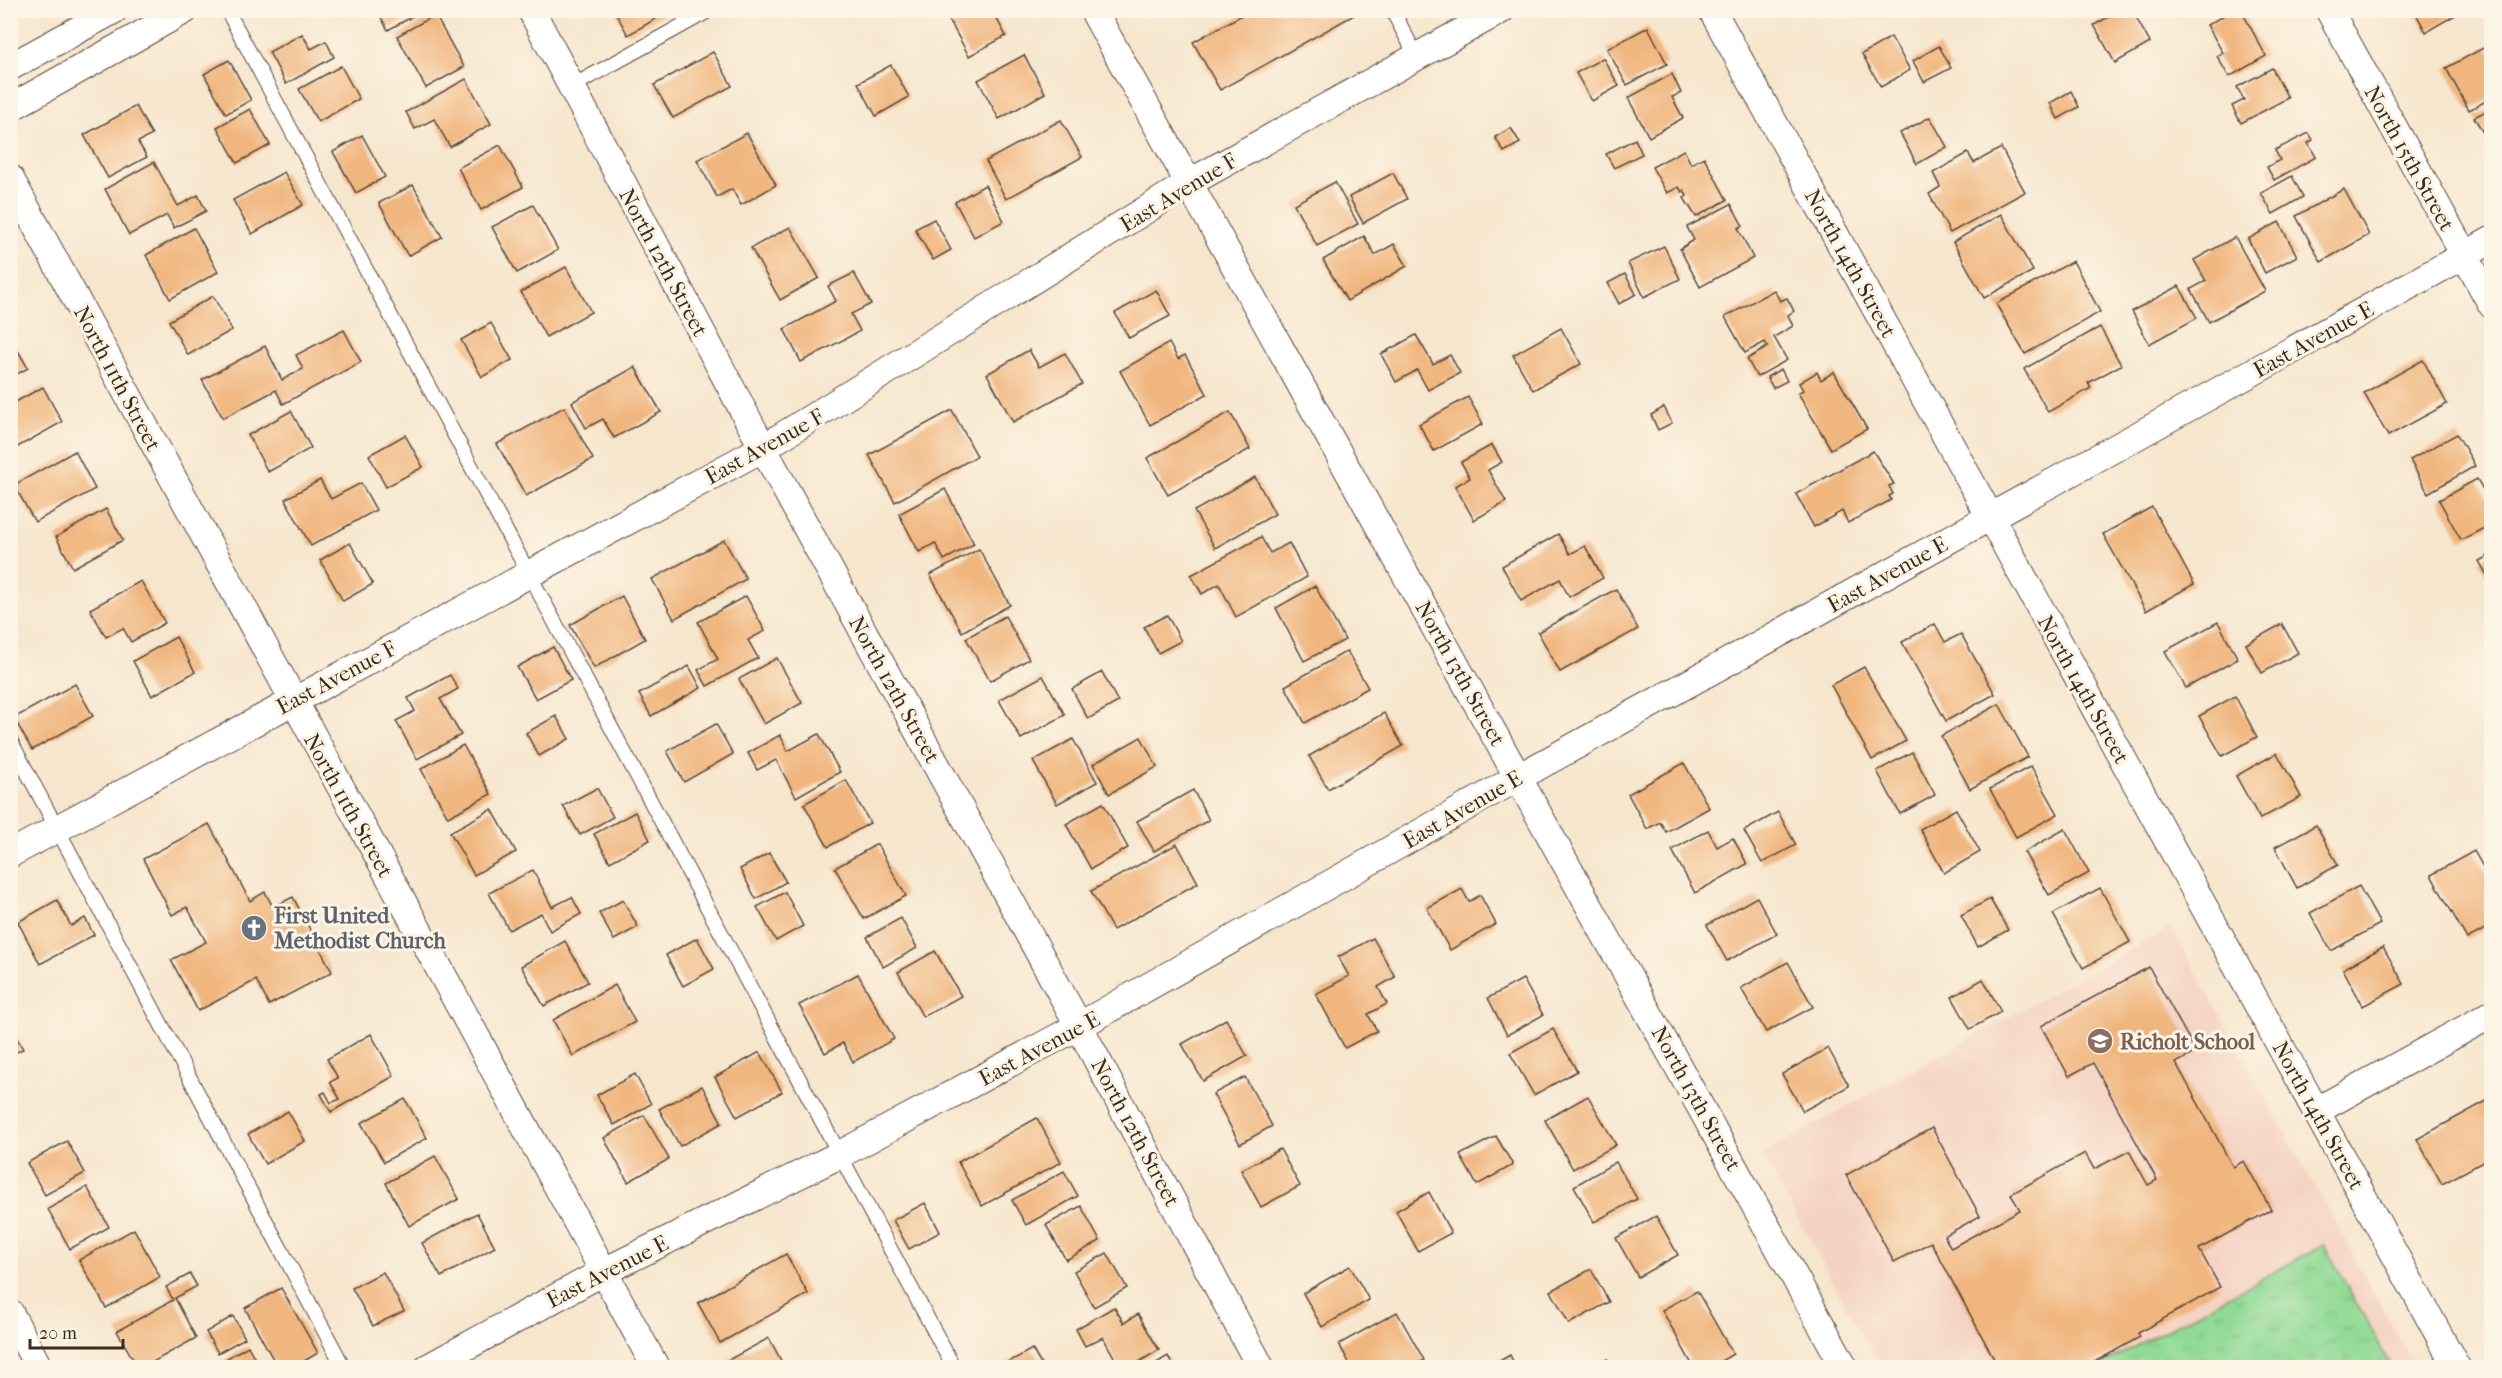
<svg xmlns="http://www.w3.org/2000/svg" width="2502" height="1378" viewBox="0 0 2502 1378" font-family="'IM FELL French Canon',serif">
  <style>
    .built { fill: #f5d3c2 }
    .park { fill: url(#park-tufts); stroke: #66825a; stroke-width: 1.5 }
    .building { fill: #f0b67f }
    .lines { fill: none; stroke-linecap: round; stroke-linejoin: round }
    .lane-casing { stroke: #574638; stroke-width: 16 }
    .street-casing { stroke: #574638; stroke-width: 29 }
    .lane { stroke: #fff; stroke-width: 14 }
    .street { stroke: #fff; stroke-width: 27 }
    .labels { text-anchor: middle; stroke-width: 6; stroke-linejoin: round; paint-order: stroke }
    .street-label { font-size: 22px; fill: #3b2a1e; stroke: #fcf5e5 }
    .worship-label { font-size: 22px; font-weight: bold; fill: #5b616d; stroke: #fcf5e5; text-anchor: start }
    .education-label { font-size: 22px; font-weight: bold; fill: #785e54; stroke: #fcf5e5; text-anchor: start }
  </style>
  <defs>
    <pattern id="park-tufts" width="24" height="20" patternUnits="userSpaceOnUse" patternTransform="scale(1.5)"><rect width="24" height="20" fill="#91da95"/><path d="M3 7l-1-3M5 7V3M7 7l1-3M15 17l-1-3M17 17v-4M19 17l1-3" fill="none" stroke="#7ebb80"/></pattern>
  </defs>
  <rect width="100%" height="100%" fill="#fcf5e5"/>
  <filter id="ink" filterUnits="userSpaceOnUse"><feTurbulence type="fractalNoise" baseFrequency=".0167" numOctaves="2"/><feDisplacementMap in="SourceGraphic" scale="12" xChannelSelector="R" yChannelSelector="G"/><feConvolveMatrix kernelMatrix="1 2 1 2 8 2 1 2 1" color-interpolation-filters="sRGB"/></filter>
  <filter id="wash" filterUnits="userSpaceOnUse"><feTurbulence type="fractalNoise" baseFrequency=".008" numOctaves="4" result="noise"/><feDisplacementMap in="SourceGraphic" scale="24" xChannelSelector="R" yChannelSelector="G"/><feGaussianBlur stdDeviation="1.35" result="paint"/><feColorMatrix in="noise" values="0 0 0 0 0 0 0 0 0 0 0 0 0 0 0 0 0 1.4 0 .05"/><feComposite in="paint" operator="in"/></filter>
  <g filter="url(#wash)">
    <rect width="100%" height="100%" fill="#f7e6ce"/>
    <path class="built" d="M2171 927 2415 1367H1880L1762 1154Z"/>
    <path class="park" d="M2324 1245 2392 1367H2097Z"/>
    <g id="blocks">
      <g class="building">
        <path d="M377 10H424L388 30Z"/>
        <path d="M614 10H671L628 35Z"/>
        <path d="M958 10H992L1006 36 969 56 947 16Z"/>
        <path d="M1251 10H1363L1220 90 1193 42Z"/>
        <path d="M2121 10H2132L2150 43 2115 63 2094 25Z"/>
        <path d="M2233 10H2241L2266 56 2229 77 2217 56 2223 53 2207 25Z"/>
        <path d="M2414 10H2464L2426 32Z"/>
        <path d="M435 15 464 67 426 88 397 36Z"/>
        <path d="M1648 27 1667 64 1627 85 1607 49Z"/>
        <path d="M302 34 311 49 326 41 334 57 286 84 269 52Z"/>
        <path d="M1891 37 1910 70 1881 87 1862 54Z"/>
        <path d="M1939 46 1951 68 1924 82 1913 61Z"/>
        <path d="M2487 46 2492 54V98L2469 110 2446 68Z"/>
        <path d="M713 52 732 86 673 118 654 85Z"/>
        <path d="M1024 55 1045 93 999 119 978 80Z"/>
        <path d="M1603 58 1619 86 1592 101 1576 73Z"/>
        <path d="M229 60 251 100 226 114 204 74Z"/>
        <path d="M891 65 909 97 876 116 858 83Z"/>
        <path d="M341 66 359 99 318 122 299 89Z"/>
        <path d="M2272 68 2288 98 2241 123 2232 106 2244 100 2237 87Z"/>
        <path d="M1672 74 1681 93 1672 97 1683 118 1649 137 1628 98Z"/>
        <path d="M466 79 491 124 450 147 434 119 415 129 406 112Z"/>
        <path d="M2071 91 2079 107 2058 119 2050 103Z"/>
        <path d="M136 106 152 135 138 142 147 157 108 178 84 135Z"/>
        <path d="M2492 108V148L2474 117Z"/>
        <path d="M250 109 270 145 237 163 217 127Z"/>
        <path d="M1930 117 1947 147 1917 164 1900 133Z"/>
        <path d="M1061 120 1082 157 1006 199 986 161Z"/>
        <path d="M1511 128 1520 143 1504 152 1495 137Z"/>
        <path d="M747 133 776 185 741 205 732 189 717 197 697 160Z"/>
        <path d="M2309 133 2313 140 2308 143 2316 157 2274 180 2267 167 2280 160 2275 150Z"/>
        <path d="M362 135 385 177 356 193 333 152Z"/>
        <path d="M1635 139 1642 154 1614 168 1606 154Z"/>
        <path d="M500 145 523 187 481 210 458 168Z"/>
        <path d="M2001 148 2025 192 1950 233 1929 194 1940 187 1933 173 1968 153 1974 163Z"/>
        <path d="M1684 150 1691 164 1704 157 1727 200 1696 217 1684 198 1687 196 1684 190 1682 192 1679 187 1667 193 1652 167Z"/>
        <path d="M154 162 178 206 198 195 206 211 174 228 167 215 129 235 105 189Z"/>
        <path d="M284 172 303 205 252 234 233 200Z"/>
        <path d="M1393 173 1407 199 1363 223 1349 197Z"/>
        <path d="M2292 176 2303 197 2273 214 2261 193Z"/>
        <path d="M1335 182 1358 224 1317 246 1294 204Z"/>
        <path d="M413 185 442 237 408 256 379 203Z"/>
        <path d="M985 185 1004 221 974 237 955 202Z"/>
        <path d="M2344 189 2369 235 2321 262 2296 216Z"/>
        <path d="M1731 204 1743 226 1738 228 1753 258 1700 287 1680 249 1694 240 1687 227Z"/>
        <path d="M533 205 558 250 517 273 492 227Z"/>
        <path d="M2001 214 2033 271 1984 298 1953 242Z"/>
        <path d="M934 219 951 250 933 260 915 229Z"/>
        <path d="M2279 222 2297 256 2265 273 2248 239Z"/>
        <path d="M790 227 819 278 780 300 751 248Z"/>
        <path d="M194 228 218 272 170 299 146 255Z"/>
        <path d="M1364 236 1375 255 1394 244 1407 266 1347 301 1323 260Z"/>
        <path d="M2235 237 2265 291 2209 322 2191 289 2206 281 2194 260Z"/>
        <path d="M1664 246 1680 279 1644 297 1628 263Z"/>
        <path d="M2073 261 2100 312 2025 354 1996 304Z"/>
        <path d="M566 267 591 312 546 337 521 292Z"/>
        <path d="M854 273 871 304 851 314 860 331 801 362 784 329 836 301 828 286Z"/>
        <path d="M1625 274 1636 294 1619 304 1608 283Z"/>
        <path d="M2179 286 2197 318 2149 344 2132 311Z"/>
        <path d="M1156 290 1170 316 1129 338 1115 313Z"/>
        <path d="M1774 290 1780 301 1787 298 1794 311 1788 315 1793 326 1774 337 1787 360 1757 377 1747 359 1768 347 1765 342 1745 353 1725 317Z"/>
        <path d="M213 296 232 330 188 355 169 321Z"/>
        <path d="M491 323 512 360 482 377 461 340Z"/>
        <path d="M2100 327 2121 365 2088 383 2091 388 2048 412 2024 369Z"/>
        <path d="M1561 328 1581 364 1533 390 1513 355Z"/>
        <path d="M344 330 361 362 283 404 276 390 223 418 202 380 265 346 282 380 303 369 296 355Z"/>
        <path d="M1416 335 1433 364 1450 355 1460 373 1428 390 1417 370 1396 382 1381 354Z"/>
        <path d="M10 337 28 368 10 378Z"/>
        <path d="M1169 343 1178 359 1185 355 1207 394 1150 425 1120 371Z"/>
        <path d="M1029 350 1039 367 1065 353 1082 384 1013 422 987 374Z"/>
        <path d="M2423 360 2447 404 2388 436 2364 393Z"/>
        <path d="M635 367 661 412 614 438 603 419 586 428 572 402Z"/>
        <path d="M1781 369 1787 381 1773 388 1767 377Z"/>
        <path d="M1817 372 1821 380 1834 372 1867 429 1831 449 1798 393 1803 390 1799 383Z"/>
        <path d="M43 387 62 422 14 449 10 442V405Z"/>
        <path d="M1468 397 1483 424 1434 451 1419 424Z"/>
        <path d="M564 407 593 459 526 496 497 444Z"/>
        <path d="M1664 407 1672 423 1658 430 1651 415Z"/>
        <path d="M952 410 977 456 895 502 869 455Z"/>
        <path d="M291 411 311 448 268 472 248 435Z"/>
        <path d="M1230 412 1250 449 1168 495 1147 458Z"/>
        <path d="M2457 434 2475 466 2428 493 2410 460Z"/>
        <path d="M405 435 423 467 386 487 369 455Z"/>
        <path d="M1492 445 1502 462 1488 470 1506 502 1474 520 1455 486 1470 478 1461 462Z"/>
        <path d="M75 451 95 489 35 522 14 485Z"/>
        <path d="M1873 451 1894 484 1889 486 1893 494 1889 496 1891 500 1848 523 1842 511 1814 527 1796 494Z"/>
        <path d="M1255 477 1275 514 1215 548 1194 511Z"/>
        <path d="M2477 479 2492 505V524L2461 540 2439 500Z"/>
        <path d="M320 480 331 499 361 483 376 510 311 546 285 499Z"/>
        <path d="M945 489 974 544 944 560 935 543 919 552 899 514Z"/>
        <path d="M2152 507 2194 584 2146 611 2103 534Z"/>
        <path d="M106 509 123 540 73 568 56 537Z"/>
        <path d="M1558 534 1570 554 1585 546 1603 578 1569 597 1560 579 1521 601 1502 566Z"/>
        <path d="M1261 537 1270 553 1289 543 1307 577 1236 617 1219 584 1202 594 1191 575Z"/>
        <path d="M724 540 746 579 674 619 652 579Z"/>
        <path d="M350 543 373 584 343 601 320 560Z"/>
        <path d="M979 549 1010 605 962 632 930 575Z"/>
        <path d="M2492 554V584L2479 561Z"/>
        <path d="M141 581 165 623 131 642 123 628 106 637 90 609Z"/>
        <path d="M1315 586 1345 640 1304 661 1276 608Z"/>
        <path d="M1616 589 1638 629 1560 672 1538 632Z"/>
        <path d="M622 596 645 639 594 668 570 625Z"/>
        <path d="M746 596 765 631 748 640 758 658 707 686 698 670 718 659 698 622Z"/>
        <path d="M1167 615 1181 641 1158 653 1144 627Z"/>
        <path d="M1005 616 1029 659 990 681 966 638Z"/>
        <path d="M2218 622 2238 659 2186 688 2165 651Z"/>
        <path d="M1935 624 1945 642 1961 634 1995 694 1946 721 1902 642Z"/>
        <path d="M2282 624 2298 653 2262 673 2246 644Z"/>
        <path d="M176 637 195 672 152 696 133 661Z"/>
        <path d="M553 647 571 680 536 699 517 667Z"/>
        <path d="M1347 651 1368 688 1305 723 1285 686Z"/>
        <path d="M777 658 802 703 764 724 739 679Z"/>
        <path d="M689 666 701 688 651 716 639 694Z"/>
        <path d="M1864 667 1906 741 1872 760 1831 685Z"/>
        <path d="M1102 672 1118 702 1088 719 1072 689Z"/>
        <path d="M450 675 458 689 440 699 461 735 417 759 396 721 415 711 408 698Z"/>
        <path d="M1043 676 1065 715 1021 739 999 700Z"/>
        <path d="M75 684 93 716 32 750 14 718Z"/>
        <path d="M2235 696 2257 737 2222 756 2199 716Z"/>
        <path d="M1999 704 2028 757 1970 789 1941 736Z"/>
        <path d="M1384 713 1403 746 1328 789 1309 756Z"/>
        <path d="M556 716 569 739 539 756 526 733Z"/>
        <path d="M716 724 733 754 684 782 667 751Z"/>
        <path d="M819 734 840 772 796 797 776 760 757 770 748 753 780 735 788 751Z"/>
        <path d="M1141 737 1157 767 1109 794 1093 764Z"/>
        <path d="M1073 739 1097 782 1057 804 1033 761Z"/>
        <path d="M463 745 491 794 448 817 421 769Z"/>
        <path d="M1912 752 1935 795 1900 814 1877 771Z"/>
        <path d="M2277 753 2301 797 2260 819 2236 776Z"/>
        <path d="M1684 763 1709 808 1666 832 1660 822 1647 829 1628 794Z"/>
        <path d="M2031 766 2058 814 2016 837 1990 789Z"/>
        <path d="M846 780 870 823 828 847 804 804Z"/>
        <path d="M597 788 613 817 580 835 563 806Z"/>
        <path d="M1193 790 1209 820 1154 851 1137 821Z"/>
        <path d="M1103 803 1128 848 1091 869 1066 824Z"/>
        <path d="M492 809 516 852 474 875 450 832Z"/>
        <path d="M1956 809 1980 852 1944 873 1920 829Z"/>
        <path d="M635 812 650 840 610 862 594 834Z"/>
        <path d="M1778 812 1796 845 1762 863 1744 831Z"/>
        <path d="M209 824 250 901 265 892 273 907 293 897 332 972 269 1005 256 980 198 1011 171 960 206 942 187 907 172 915 143 859Z"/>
        <path d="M2316 825 2338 865 2297 888 2275 847Z"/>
        <path d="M2065 829 2089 873 2049 895 2024 852Z"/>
        <path d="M1708 830 1717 847 1733 838 1747 864 1695 893 1672 850Z"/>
        <path d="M877 844 906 896 864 919 835 868Z"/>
        <path d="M1177 844 1198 883 1113 930 1091 891Z"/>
        <path d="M2474 851 2492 883V925L2467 939 2431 875Z"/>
        <path d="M769 853 786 882 756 899 740 869Z"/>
        <path d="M533 870 552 907 572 897 581 914 550 931 541 913 509 930 489 893Z"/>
        <path d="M2359 886 2380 924 2331 951 2310 913Z"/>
        <path d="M2100 888 2130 942 2083 968 2053 914Z"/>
        <path d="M1462 889 1469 902 1480 895 1496 924 1450 950 1427 908Z"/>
        <path d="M785 892 803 926 776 941 757 907Z"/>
        <path d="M1757 897 1777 934 1727 961 1707 925Z"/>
        <path d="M1990 899 2008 930 1978 947 1961 915Z"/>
        <path d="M57 900 71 926 85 918 94 935 40 964 18 922Z"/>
        <path d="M623 900 638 927 614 940 599 913Z"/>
        <path d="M901 918 917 948 883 967 867 937Z"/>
        <path d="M697 938 714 969 683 986 666 955Z"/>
        <path d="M1373 938 1395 977 1378 987 1387 1004 1368 1014 1377 1031 1345 1048 1316 994 1349 976 1338 957Z"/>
        <path d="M565 941 588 982 544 1006 521 966Z"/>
        <path d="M2383 947 2404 984 2363 1006 2343 969Z"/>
        <path d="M935 951 961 996 923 1017 898 972Z"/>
        <path d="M1788 962 1813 1007 1766 1032 1741 988Z"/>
        <path d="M2149 967 2196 1052 2176 1063 2233 1167 2244 1161 2271 1210 2199 1249 2220 1287 2138 1333 2140 1337 2084 1368H1999L1931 1242 1894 1262 1846 1175 1932 1128 1980 1216 1944 1236 1951 1248 2020 1210 2011 1194 2085 1153 2094 1169 2129 1151 2148 1185 2157 1180 2093 1063 2069 1076 2041 1026Z"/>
        <path d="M858 974 894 1039 853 1062 843 1043 825 1053 799 1005Z"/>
        <path d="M1523 979 1543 1015 1507 1035 1488 998Z"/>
        <path d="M1983 979 2001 1012 1970 1029 1952 997Z"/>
        <path d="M615 985 635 1022 573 1056 553 1020Z"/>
        <path d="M1226 1019 1247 1056 1203 1081 1182 1044Z"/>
        <path d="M10 1026 23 1049 10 1055Z"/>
        <path d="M1553 1029 1577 1071 1534 1095 1510 1053Z"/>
        <path d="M371 1034 394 1076 331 1112 321 1094 325 1092 331 1103 340 1099 330 1082 338 1078 327 1059Z"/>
        <path d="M1828 1048 1849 1086 1803 1111 1782 1074Z"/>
        <path d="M760 1052 782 1092 737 1117 715 1077Z"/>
        <path d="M635 1074 651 1104 614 1125 597 1095Z"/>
        <path d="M1245 1077 1272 1126 1240 1144 1213 1094Z"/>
        <path d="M702 1086 722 1123 680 1146 659 1109Z"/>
        <path d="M1588 1096 1616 1145 1573 1169 1545 1120Z"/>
        <path d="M2492 1098V1157L2442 1184 2417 1139Z"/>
        <path d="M405 1099 427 1138 384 1162 361 1123Z"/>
        <path d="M288 1111 305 1141 265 1164 248 1134Z"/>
        <path d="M644 1115 669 1159 628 1182 604 1138Z"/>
        <path d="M1037 1118 1061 1162 982 1206 958 1162Z"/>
        <path d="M1496 1136 1513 1165 1477 1185 1460 1155Z"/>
        <path d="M67 1141 85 1173 45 1195 27 1163Z"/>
        <path d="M1280 1149 1300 1186 1261 1207 1241 1170Z"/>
        <path d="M435 1156 459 1199 409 1226 386 1183Z"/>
        <path d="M1616 1162 1637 1199 1594 1222 1574 1186Z"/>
        <path d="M1064 1171 1078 1196 1026 1225 1012 1200Z"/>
        <path d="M87 1187 109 1227 70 1249 48 1209Z"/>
        <path d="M1429 1192 1451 1233 1418 1251 1396 1211Z"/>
        <path d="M925 1203 940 1232 909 1249 893 1220Z"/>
        <path d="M1081 1206 1100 1241 1066 1260 1046 1225Z"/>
        <path d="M477 1213 495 1247 441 1277 422 1243Z"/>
        <path d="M1656 1216 1678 1255 1638 1277 1616 1238Z"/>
        <path d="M134 1229 160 1277 106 1308 79 1260Z"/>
        <path d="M1107 1253 1127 1288 1094 1307 1074 1271Z"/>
        <path d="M786 1254 808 1294 720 1343 698 1303Z"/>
        <path d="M1350 1266 1369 1300 1322 1327 1303 1293Z"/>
        <path d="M1591 1269 1609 1302 1569 1324 1551 1291Z"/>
        <path d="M383 1272 404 1311 373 1326 352 1288Z"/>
        <path d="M190 1274 197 1286 175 1298 196 1338 142 1368H138L117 1331 173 1300 166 1287Z"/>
        <path d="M281 1288 318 1353 292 1368H278L245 1308Z"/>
        <path d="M1697 1291 1733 1354 1709 1368H1694L1662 1310Z"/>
        <path d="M1114 1307 1124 1323 1138 1314 1159 1350 1129 1368H1120L1103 1337 1085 1346 1076 1329Z"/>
        <path d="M1397 1312 1424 1360 1410 1368H1352L1339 1344Z"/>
        <path d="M233 1316 245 1338 218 1353 206 1332Z"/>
        <path d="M769 1338 785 1368H732L728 1360Z"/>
        <path d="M248 1346 260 1368H216L215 1365Z"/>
        <path d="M1032 1349 1043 1368H998Z"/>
        <path d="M1510 1355 1516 1368H1487Z"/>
        <path d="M1168 1356 1174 1368H1148Z"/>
        <path d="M1608 1359 1613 1368H1592Z"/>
      </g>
    </g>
  </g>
  <g filter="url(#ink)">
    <use href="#blocks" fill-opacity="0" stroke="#574638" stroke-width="1.5"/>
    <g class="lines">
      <defs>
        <g id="lane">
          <path d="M227 10 954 1368"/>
          <path d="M1392 10 1417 57"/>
          <path d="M571 87 710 10"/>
          <path d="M10 740 344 1368"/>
        </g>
        <g id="street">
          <path d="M531 10 763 448 1079 1026 1261 1368"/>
          <path d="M1093 10 1845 1368"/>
          <path d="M1712 10 2457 1368"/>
          <path d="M2329 10 2492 305"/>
          <path d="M10 67 114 10"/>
          <path d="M10 108 185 10"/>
          <path d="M10 178 656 1368"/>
          <path d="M10 854 763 448 1189 183 1501 10"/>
          <path d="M2316 1111 2492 1014"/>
          <path d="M10 1313 39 1368"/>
          <path d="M427 1368 603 1272 839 1155 1079 1026 1519 777 2492 240"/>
        </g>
      </defs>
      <use href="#lane" class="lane-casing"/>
      <use href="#street" class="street-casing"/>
      <use href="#lane" class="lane"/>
      <use href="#street" class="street"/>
    </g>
  </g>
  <defs>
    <symbol id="church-disc" viewBox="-11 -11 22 22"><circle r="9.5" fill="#6b7280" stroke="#fcf5e5"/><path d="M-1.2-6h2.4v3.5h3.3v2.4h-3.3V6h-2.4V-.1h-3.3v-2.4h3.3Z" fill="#fff"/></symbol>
    <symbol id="school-disc" viewBox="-11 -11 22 22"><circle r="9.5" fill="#8d6e63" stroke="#fcf5e5"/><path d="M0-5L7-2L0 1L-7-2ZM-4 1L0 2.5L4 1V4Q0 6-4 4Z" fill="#fff"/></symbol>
  </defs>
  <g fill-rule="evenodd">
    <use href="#church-disc" x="239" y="913" width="30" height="30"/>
    <use href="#school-disc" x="2085" y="1026" width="30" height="30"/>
  </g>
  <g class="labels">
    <g class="street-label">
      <text transform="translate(2410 158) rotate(61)" y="8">North 15th Street</text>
      <text transform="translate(1178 192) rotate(-31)" y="8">East Avenue F</text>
      <text transform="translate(664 262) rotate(62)" y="8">North 12th Street</text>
      <text transform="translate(1851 263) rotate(61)" y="8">North 14th Street</text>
      <text transform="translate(2313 339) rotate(-29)" y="8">East Avenue E</text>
      <text transform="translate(118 378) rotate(62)" y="8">North 11th Street</text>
      <text transform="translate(764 446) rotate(-29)" y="8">East Avenue F</text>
      <text transform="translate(1887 574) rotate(-29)" y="8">East Avenue E</text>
      <text transform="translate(1461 673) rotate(61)" y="8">North 13th Street</text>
      <text transform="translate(336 677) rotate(-28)" y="8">East Avenue F</text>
      <text transform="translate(895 689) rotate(61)" y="8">North 12th Street</text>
      <text transform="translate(2084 689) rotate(61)" y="8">North 14th Street</text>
      <text transform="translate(349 805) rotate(61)" y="8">North 11th Street</text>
      <text transform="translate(1462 809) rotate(-30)" y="8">East Avenue E</text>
      <text transform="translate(1039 1048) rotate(-28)" y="8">East Avenue E</text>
      <text transform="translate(1697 1098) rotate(61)" y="8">North 13th Street</text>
      <text transform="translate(2319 1115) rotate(61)" y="8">North 14th Street</text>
      <text transform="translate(1136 1132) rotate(62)" y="8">North 12th Street</text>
      <text transform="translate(607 1271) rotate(-27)" y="8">East Avenue E</text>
    </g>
    <g class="worship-label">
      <text x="274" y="923">First United<tspan x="274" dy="25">Methodist Church</tspan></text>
    </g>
    <g class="education-label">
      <text x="2120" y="1049">Richolt School</text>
    </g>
  </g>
  <rect width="2502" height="1378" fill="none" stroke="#fcf5e5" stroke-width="36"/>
  <path d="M30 1339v9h93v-9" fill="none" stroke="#3b2a1e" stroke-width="3"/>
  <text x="39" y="1339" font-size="18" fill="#3b2a1e" stroke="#fcf5e5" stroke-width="4.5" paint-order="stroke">20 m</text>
</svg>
